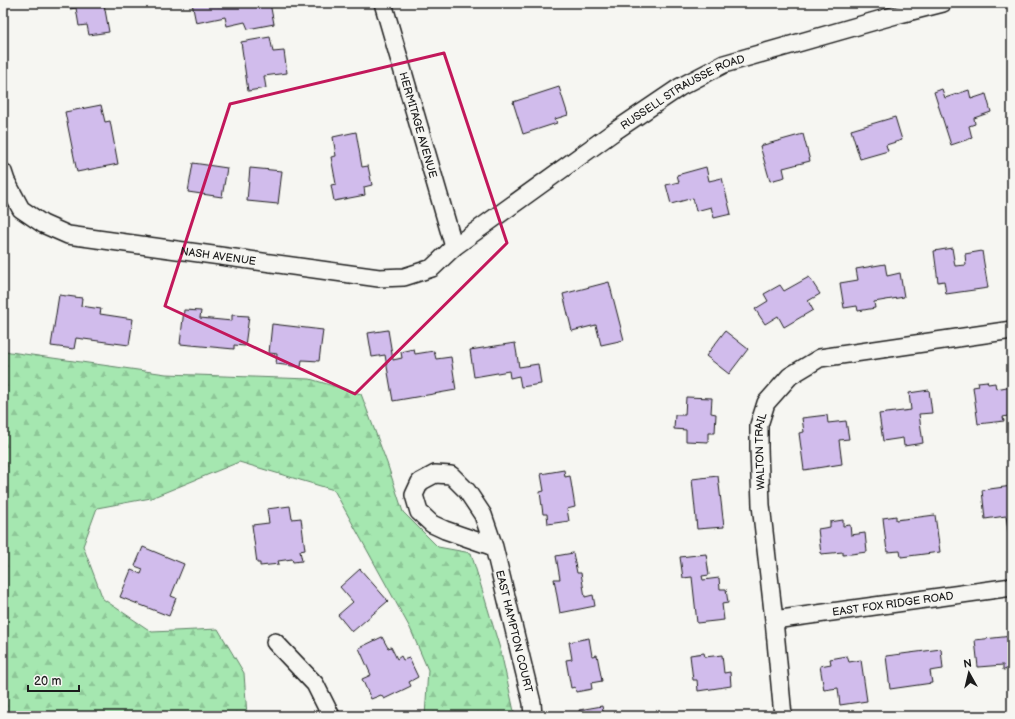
<svg xmlns="http://www.w3.org/2000/svg" width="1015" height="719" viewBox="0 0 1015 719" font-family="'Balsamiq Sans',sans-serif">
  <style>
    .forest { fill: url(#forest-firs); stroke: #608266 }
    .building { fill: #d1bcec; stroke: #1c1c1c }
    .lines { fill: none; stroke-linecap: round; stroke-linejoin: round }
    .street-casing { stroke: #1c1c1c; stroke-width: 20 }
    .street { stroke: #f6f6f2; stroke-width: 17 }
    .marked { fill: none; stroke: #c2185b; stroke-width: 3; stroke-linejoin: round }
    .labels { text-anchor: middle; stroke-width: 3.5; stroke-linejoin: round; paint-order: stroke }
    .street-label { font-size: 11px; fill: #1c1c1c; stroke: #f6f6f2 }
  </style>
  <defs>
    <pattern id="forest-firs" width="22" height="20" patternUnits="userSpaceOnUse"><rect width="22" height="20" fill="#a5e7b0"/><path d="M5 1l3.5 6h-7zM16 11l3.5 6h-7z" fill="#8dc697"/></pattern>
  </defs>
  <rect width="100%" height="100%" fill="#f6f6f2"/>
  <filter id="ink" filterUnits="userSpaceOnUse"><feTurbulence type="fractalNoise" baseFrequency=".025" numOctaves="2"/><feDisplacementMap in="SourceGraphic" scale="8" xChannelSelector="R" yChannelSelector="G"/><feConvolveMatrix kernelMatrix="1 2 1 2 8 2 1 2 1" color-interpolation-filters="sRGB"/></filter>
  <g filter="url(#ink)">
    <path class="forest" d="M3 350 10 352 166 374 310 379 361 394 387 463 403 512 438 547 471 553 501 652 515 716H425L428 670 410 628 334 490 239 462 151 498 97 508 83 546 103 599 152 632 218 629 244 673 247 716H3Z"/>
    <g class="building">
      <path d="M69 3H99V5L104 4 109 32 89 35 87 25 79 26 76 8 70 9Z"/>
      <path d="M192 3H217L218 6 233 3H270L274 24 248 29 245 22 227 26 225 17 196 23Z"/>
      <path d="M270 37 273 52 284 51 287 73 264 76 266 88 248 91 241 42Z"/>
      <path d="M559 87 568 115 555 119 557 123 523 134 513 102Z"/>
      <path d="M942 89 945 98 969 90 971 99 986 94 991 112 974 118 975 124 969 126 972 138 951 145 934 92Z"/>
      <path d="M101 105 105 122 110 121 118 164 77 172 65 112Z"/>
      <path d="M895 117 902 140 886 145 888 151 860 159 851 130Z"/>
      <path d="M356 132 362 167 368 166 372 185 364 187 365 195 334 201 331 185 336 184 331 157 336 156 333 137Z"/>
      <path d="M803 134 810 161 783 168 785 177 770 181 760 146Z"/>
      <path d="M193 163 227 168 222 197 188 192Z"/>
      <path d="M706 167 709 181 722 178 731 214 714 218 711 207 696 211 693 198 671 204 666 185 679 182 677 175Z"/>
      <path d="M250 168 282 171 278 204 247 201Z"/>
      <path d="M952 248 955 266 966 265 965 254 982 251 988 288 946 294 944 281 938 282 934 251Z"/>
      <path d="M885 264 887 276 900 273 904 297 874 302 875 308 858 311 857 306 844 308 840 283 858 280 856 269Z"/>
      <path d="M809 277 820 294 808 301 813 310 784 327 778 316 765 324 755 309 768 301 764 294 780 285 784 291Z"/>
      <path d="M609 282 624 340 601 345 596 325 572 331 563 294Z"/>
      <path d="M59 295 82 298 81 306 101 309 100 314 133 319 129 345 76 338 74 349 51 346Z"/>
      <path d="M184 310 201 311 200 318 232 321V315L249 316 245 346 234 345V349L180 344Z"/>
      <path d="M272 324 323 330 319 361 302 360 301 367 276 364 277 354 269 353Z"/>
      <path d="M388 330 393 360 402 358 401 352 414 349 415 354 434 351 436 359 451 357 456 390 393 401 385 355 372 357 368 333Z"/>
      <path d="M725 331 748 349 729 374 706 356Z"/>
      <path d="M515 343 519 367 538 364 541 384 521 387 519 376 510 378 509 371 474 377 470 350Z"/>
      <path d="M987 381 988 384 995 383 996 389 1012 386V415L1003 417 1004 421 978 424 973 387 979 386 978 382Z"/>
      <path d="M929 390 932 413 919 414 923 443 904 446 903 438 883 441 879 414 911 410 909 393Z"/>
      <path d="M686 397 712 398 711 413 716 414 715 433H708V442L686 441V430L674 429 675 415H685Z"/>
      <path d="M827 415 828 423 846 421 849 439 839 440 842 464 804 470 799 433 804 432 802 418Z"/>
      <path d="M564 470 565 477 570 476 575 507 567 509 569 521 548 524 547 514H543L540 492 544 491 541 474Z"/>
      <path d="M718 476 724 527 697 529 692 479Z"/>
      <path d="M1012 486V535L1009 536 1006 516 985 519 982 490Z"/>
      <path d="M290 506 292 519 301 518 305 550 300 551 302 561 293 562 292 559 278 561 279 564 260 566V563H257L252 525 269 523 267 509Z"/>
      <path d="M935 515 940 552 901 557 900 551 887 552 883 518 896 516V520Z"/>
      <path d="M843 520V526L850 525 851 535 865 533 867 552 843 555V552L821 554 818 529 830 527V522Z"/>
      <path d="M143 547 184 564 171 596 176 598 169 616 120 597 131 570 141 574 143 569 135 566Z"/>
      <path d="M573 553 577 573H581L585 597 593 595 595 606 560 613 554 579H560L556 556Z"/>
      <path d="M706 554 709 575 702 576 703 580 719 578 720 589H726L728 603 722 604 724 620 697 623 692 577 683 578 680 557Z"/>
      <path d="M360 569 388 601 352 632 338 615 353 602 340 587Z"/>
      <path d="M1012 636V669L1003 670V665L978 667 975 640Z"/>
      <path d="M382 637 388 648 391 647 397 659 401 656 403 660 409 658 418 677 409 682 411 686 384 699 381 695 371 699 362 679 371 675 359 648Z"/>
      <path d="M589 638 592 656 597 655 602 681 591 683 592 689 576 692 575 687 571 688 566 660 572 659 569 642Z"/>
      <path d="M941 649 943 669 930 671 932 683 890 689 886 656Z"/>
      <path d="M704 653 705 657 722 655 724 673 730 672 731 686 698 691 697 680H693L690 655Z"/>
      <path d="M847 656 849 662 861 660 867 701 840 705 838 688 824 690 820 666 831 664 830 659Z"/>
      <path d="M602 706 604 716H580L579 710Z"/>
    </g>
    <g class="lines">
      <defs>
        <g id="street">
          <path id="s1" d="M383 3 454 247"/>
          <path id="s2" d="M3 172 6 181 21 209 43 224 68 235 379 278 404 277 432 268 454 247 615 131 680 87 724 64 896 15 943 3"/>
          <path id="s3" d="M494 547 445 530 432 524 419 512 414 495 420 482 435 474 451 475 467 491 483 515 494 547 532 703 533 716"/>
          <path id="s4" d="M774 620 1012 587"/>
          <path d="M275 642 315 684 331 716"/>
          <path id="s5" d="M783 716 774 620 761 505 759 448V425L766 403 790 376 820 358 1012 330"/>
        </g>
      </defs>
      <use href="#street" class="street-casing"/>
      <use href="#street" class="street"/>
    </g>
  </g>
  <path class="marked" d="M444 53 507 243 355 394 165 306 230 104Z"/>
  <g class="labels">
    <g class="street-label">
      <text dy="4" stroke="none"><textPath href="#s2" startOffset="771">RUSSELL STRAUSSE ROAD</textPath></text>
      <text dy="4" stroke="none"><textPath href="#s1" startOffset="127">HERMITAGE AVENUE</textPath></text>
      <text dy="4" stroke="none"><textPath href="#s2" startOffset="247">NASH AVENUE</textPath></text>
      <text dy="4" stroke="none"><textPath href="#s5" startOffset="266">WALTON TRAIL</textPath></text>
      <text dy="4" stroke="none"><textPath href="#s4" startOffset="120">EAST FOX RIDGE ROAD</textPath></text>
      <text dy="4" stroke="none"><textPath href="#s3" startOffset="321">EAST HAMPTON COURT</textPath></text>
    </g>
  </g>
  <rect width="1015" height="719" fill="none" stroke="#f6f6f2" stroke-width="16"/>
  <rect x="8" y="8" width="999" height="703" fill="none" stroke="#1c1c1c" stroke-width="1.5" filter="url(#ink)"/>
  <g transform="translate(969 673) rotate(352)" stroke="#f6f6f2" stroke-width="3" paint-order="stroke">
  <path d="M0-3L7 15L0 10L-7 15Z" fill="#1c1c1c"/>
  <text y="-6" font-size="11" font-weight="bold" text-anchor="middle" fill="#1c1c1c">N</text>
  </g>
  <path d="M28 685v6h51v-6" fill="none" stroke="#1c1c1c" stroke-width="2"/>
  <text x="34" y="685" font-size="12" fill="#1c1c1c" stroke="#f6f6f2" stroke-width="3" paint-order="stroke">20 m</text>
</svg>
